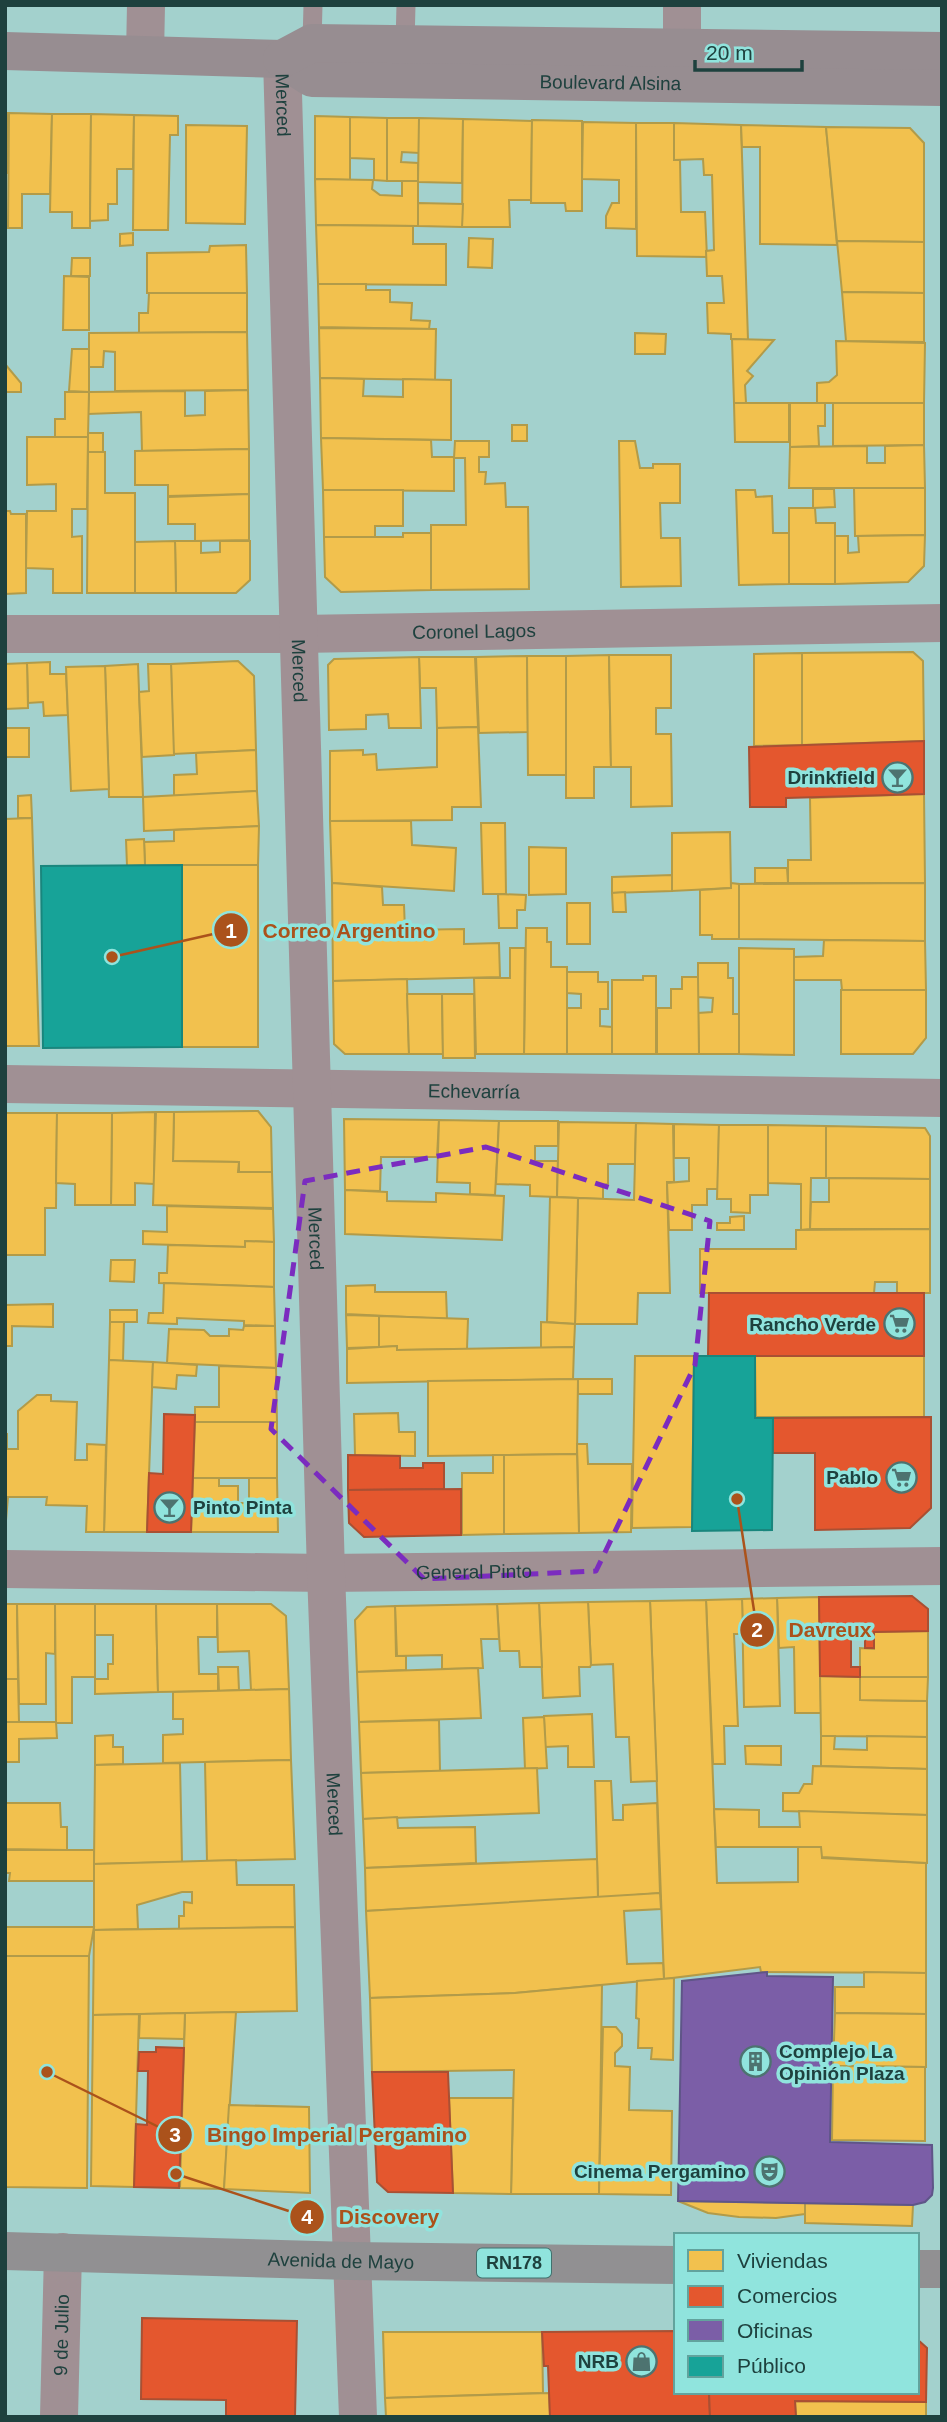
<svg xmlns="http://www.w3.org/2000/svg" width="947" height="2422" viewBox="0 0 947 2422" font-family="Helvetica,sans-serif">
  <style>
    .homes { fill: #f2c14e; stroke: #b29b49; stroke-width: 2 }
    .shops { fill: #e4572e; stroke: #a95033; stroke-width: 2 }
    .offices { fill: #7b5ea7; stroke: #5f5588; stroke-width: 2 }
    .public { fill: #17a398; stroke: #19867d; stroke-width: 2 }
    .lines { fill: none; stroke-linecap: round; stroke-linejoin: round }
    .service { stroke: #a09094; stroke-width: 19 }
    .minor { stroke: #a09094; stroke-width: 38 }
    .tertiary { stroke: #a09094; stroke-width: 38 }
    .secondary { stroke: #978d91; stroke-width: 38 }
    .primary { stroke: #919092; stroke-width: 38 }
    .marked { fill: none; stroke: #7b2cbf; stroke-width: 5; stroke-dasharray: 14 9; stroke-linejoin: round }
    .labels { text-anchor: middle; stroke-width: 7; stroke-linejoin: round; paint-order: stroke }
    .shield { fill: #90e4dd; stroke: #40726e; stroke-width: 2 }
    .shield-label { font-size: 18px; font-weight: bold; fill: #1e413e }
    .street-label { font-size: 19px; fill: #1e413e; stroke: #90e4dd }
    .poi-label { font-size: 19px; font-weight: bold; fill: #1e413e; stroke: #90e4dd; text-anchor: end }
    .leader { fill: none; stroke: #ab521b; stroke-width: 2.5 }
    .callout-dot { fill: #ab521b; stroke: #90e4dd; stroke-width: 2.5 }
    .mark-label { font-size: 21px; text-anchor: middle; font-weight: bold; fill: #fff }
    .callout-label { font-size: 21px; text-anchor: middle; font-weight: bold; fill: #ab521b; stroke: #90e4dd; stroke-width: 7; stroke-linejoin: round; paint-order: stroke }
  </style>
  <rect width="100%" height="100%" fill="#a3d1cd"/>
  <g class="homes">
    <rect x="5" y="113" width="3" height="60"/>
    <path d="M9 113 52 114 50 194H22V228H8Z"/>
    <path d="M52 114H91L90 228H72V212H50Z"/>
    <path d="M91 114 134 115 133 169H117V204H108V220L90 221Z"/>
    <path d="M134 115 178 116V135H170L168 230H133Z"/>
    <path d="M315 116 350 117V180L315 179Z"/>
    <path d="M350 117 387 118V181L374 180V159L350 158Z"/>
    <path d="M387 118H419V153L402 152 401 162 418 163V181H387Z"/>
    <path d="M419 118 463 119 462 183 418 182Z"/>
    <path d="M463 119 532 121 531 200H509L510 227H462Z"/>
    <path d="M532 120 582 121V211H566L565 203H531Z"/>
    <path d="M583 122 636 123V229L606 228V216L612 203H619V180L582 179Z"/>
    <path d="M636 123H674V160H680L681 212H705L707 257 637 256Z"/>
    <path d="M674 123 741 125 748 340 731 339V334L708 333 707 303H724L722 276H707L706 251 714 250 712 175H704L703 159 674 160Z"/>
    <path d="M186 125 247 126 245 224 186 223Z"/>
    <path d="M741 125 826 127 837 245 760 244V147H742Z"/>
    <path d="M826 127 910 128 924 143V242L837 241Z"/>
    <path d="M315 179 373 180 372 189 380 195 402 196V181H418V226L316 225Z"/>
    <path d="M418 203 463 204 462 227 418 226Z"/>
    <path d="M316 225 413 226V244H446V285L318 284Z"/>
    <path d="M133 233V245L120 246V234Z"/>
    <path d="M469 238 493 239 492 268 468 267Z"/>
    <path d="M837 241 924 242V293L842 292Z"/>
    <path d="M246 245 247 293H147V253L209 252 210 246Z"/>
    <path d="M72 258H90V276H71Z"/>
    <path d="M64 276 89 277V330H63Z"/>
    <path d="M318 284H366V290H390V302L412 303 411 320 430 321 429 329 319 327Z"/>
    <path d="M842 292 924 293V342L846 341Z"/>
    <path d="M149 293H247V332L139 333V313H148Z"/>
    <path d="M319 328 436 329 435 380 320 378Z"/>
    <path d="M247 332 248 390 115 391V352L104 351 103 367H89V333Z"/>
    <path d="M635 333 666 334 665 354H635Z"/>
    <path d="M732 339 774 340 747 371 753 376 745 385 746 403H734Z"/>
    <path d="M836 341 925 343 924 403H817V383L829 382 837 375Z"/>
    <path d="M72 349H89V392L69 391Z"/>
    <path d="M5 364 21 383V392H5Z"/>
    <path d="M320 378 364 379 363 396 403 397V379L451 380V440L321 438Z"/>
    <path d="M248 390 249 449 142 451 141 412 88 414 89 392 185 391V416L205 415V391Z"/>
    <path d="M65 392H89L88 437H55V419H65Z"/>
    <path d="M734 403H789V442H735Z"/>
    <path d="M790 403H825V426H818L819 446 790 447Z"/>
    <path d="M833 403H924V445L833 446Z"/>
    <rect x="512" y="425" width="15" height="16"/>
    <rect x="88" y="433" width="15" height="19"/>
    <path d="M27 437H88L87 509H72V537L82 536V593H53V569L26 568 27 511H56V484L27 485Z"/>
    <path d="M321 438 431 440 432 457H454V491L323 490Z"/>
    <path d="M455 441H489V457H479V472H486L485 484 505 483 506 507H528L529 589 431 590V525H466L465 458H454Z"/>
    <path d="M619 441H635L640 468H653V464H680V503H660L661 538H680L681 586 621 587Z"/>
    <path d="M924 445 925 488H789L790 447 867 446V463H885V446Z"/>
    <path d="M249 449V494L168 496V485H135V451Z"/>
    <path d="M88 452H105V493H135V593H87Z"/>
    <path d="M854 488H925V535L855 536Z"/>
    <path d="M813 489H834L835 507 813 508Z"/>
    <path d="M323 490H403V526H375V537H324Z"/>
    <path d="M736 490H755L756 497 772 496 773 533H789V584L739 585Z"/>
    <path d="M249 494V540L195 541V524H168V497Z"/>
    <path d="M789 508H815L816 523H835V584H789Z"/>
    <path d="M5 511H10L11 514H26V593L5 594Z"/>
    <path d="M403 533H431V590L341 592 325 577 324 537H403Z"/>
    <path d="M925 535 924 566 908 582 835 584V536H848V553L859 552 858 536Z"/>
    <path d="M175 541H201V553L220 552V541H250V580L236 593H176Z"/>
    <path d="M175 541 176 593H135V542Z"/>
    <path d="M913 652 923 661 924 741 802 745V653Z"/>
    <path d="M802 653V745L754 746V654Z"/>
    <path d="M609 655 611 767H594V798H566V656Z"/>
    <path d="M609 655H671V708H656V734H671L672 806 631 807V767H611Z"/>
    <path d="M527 656 528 732 479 733 476 657Z"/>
    <path d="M527 656H566V775H528Z"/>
    <path d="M419 657H475L478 727 437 728 436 688H420Z"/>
    <path d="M419 657 421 728H389L388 714 366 715V729L329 730 328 665 334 659Z"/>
    <path d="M238 661 254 676 256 750 173 754 171 664Z"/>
    <path d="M50 662V674H66L68 715 44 716 43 702 28 703 27 663Z"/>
    <path d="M27 663 28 708 5 709V664Z"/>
    <path d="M138 664 143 797H109L105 666Z"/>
    <path d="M148 664H171L174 755 142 757 139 692 149 691Z"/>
    <path d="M105 666 109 789 71 791 66 667Z"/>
    <path d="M478 727 481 807H452V820L330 821V751L363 750V755L376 754 377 770 437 767V728Z"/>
    <rect x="5" y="728" width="24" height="29"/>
    <path d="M256 750 257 791 174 796V775L197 774 196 753Z"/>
    <path d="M257 791 259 826 144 831 143 797Z"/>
    <path d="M924 794 925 883H788V860H811L810 798Z"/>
    <path d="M31 795 32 818H18V796Z"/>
    <path d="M32 818 39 1046H5V819Z"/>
    <path d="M330 821H411L412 845 456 848 454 891 332 883Z"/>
    <path d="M481 823H505L506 894H483Z"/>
    <path d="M259 826 258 865 145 866 144 842 174 841V830Z"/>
    <path d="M730 832 731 888 672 891V833Z"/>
    <path d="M144 839 145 865 127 866 126 840Z"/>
    <path d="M529 847 566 848V894L529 895Z"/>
    <rect x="182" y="865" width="76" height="182"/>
    <path d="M755 868H787L788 883H755Z"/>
    <path d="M672 875V891L612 893V877Z"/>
    <path d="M332 883 382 887 383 905H404L405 930 464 929V944L499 943 500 977 333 981Z"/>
    <path d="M731 883 739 884V939H712V935H700V890L731 888Z"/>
    <path d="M925 883V941L739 939V884Z"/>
    <path d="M625 892 626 912H613L612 893Z"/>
    <path d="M498 894 526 895 525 910H517V928H499Z"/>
    <rect x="567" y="903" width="23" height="41"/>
    <path d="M526 928H547V942H551V967H567V1054H524Z"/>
    <path d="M824 940 925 941 926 990H842L841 980H794V957L823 956Z"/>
    <path d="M510 948H525L524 1054H476L474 978H510Z"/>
    <path d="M739 948 794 949V1055L739 1054Z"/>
    <path d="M698 963H728V978H733V1014H739V1054H699L698 1013 712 1012 713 998 698 997Z"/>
    <path d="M567 972H598V982H608V1009H600V1026L612 1027V1054H567V1008H581V994L567 993Z"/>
    <path d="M643 976H656V1054H612V980H643Z"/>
    <path d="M682 977H698L699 1054H657V1008H671V989H682Z"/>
    <path d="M407 979 409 1054H345L334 1044 333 981Z"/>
    <path d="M841 990H926V1038L913 1054H841Z"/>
    <path d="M407 994H442L443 1054H409Z"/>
    <path d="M442 994H474L475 1058H443Z"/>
    <path d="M258 1111 271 1127 272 1172H239V1162L173 1161 174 1112Z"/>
    <path d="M155 1112 154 1184 135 1183V1205H111L112 1113Z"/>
    <path d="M156 1112H174L173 1161 239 1162 238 1172H272L273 1208 153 1205Z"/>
    <path d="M6 1113H57L56 1208H45V1255H5Z"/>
    <path d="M57 1113H112L111 1205H75V1184L56 1183Z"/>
    <path d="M344 1119 439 1120 437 1157H381L380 1191 345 1190Z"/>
    <path d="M439 1120 499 1121 495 1195 470 1194V1183L437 1182Z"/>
    <path d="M499 1121H558V1146H535V1161H558L557 1197 530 1196V1185L496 1184Z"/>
    <path d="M559 1122 636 1123 635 1164H608V1184L603 1185V1199L557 1197Z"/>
    <path d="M636 1123 673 1124 674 1182H667L670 1293H638L637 1324H575L578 1198 634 1200Z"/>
    <path d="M674 1124 719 1125 718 1189H707V1205H692V1230H669L667 1183 689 1181V1158H674Z"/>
    <path d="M719 1125H768V1195H750V1213L731 1212V1199H717Z"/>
    <path d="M768 1125 826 1126V1178H811L810 1229 801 1230V1184L768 1183Z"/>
    <path d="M826 1126 925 1128 930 1136V1179L826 1178Z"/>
    <path d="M829 1178 930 1179V1229H810L811 1202H829Z"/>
    <path d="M345 1190 387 1192V1201L436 1202V1193L504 1196 502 1240 345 1234Z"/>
    <path d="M550 1197 578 1198 575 1324 547 1322Z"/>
    <path d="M167 1206 273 1209 274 1242 245 1241V1247L143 1244V1231L167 1232Z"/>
    <path d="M744 1216V1230H717V1223H730V1217Z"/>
    <path d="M930 1229V1293H897V1282H875L874 1293H700V1249H796V1230Z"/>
    <path d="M245 1241 274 1242V1287L159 1283V1273H167L168 1245 245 1247Z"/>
    <path d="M111 1260H135L134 1282 110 1281Z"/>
    <path d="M164 1283 274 1287 275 1326 244 1325V1321L177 1318V1324L148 1323 149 1313H163Z"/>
    <path d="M375 1285V1292H446L447 1319 346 1314V1286Z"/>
    <path d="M53 1304V1327L12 1326V1346H5V1305Z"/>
    <rect x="110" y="1310" width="27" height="12"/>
    <path d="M346 1315 379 1316V1347L347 1348Z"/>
    <path d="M379 1316 468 1319 467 1349 397 1350V1346L379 1347Z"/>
    <path d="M110 1322H124L123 1361 109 1360Z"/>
    <path d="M541 1322 575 1324 574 1347 541 1348Z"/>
    <path d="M244 1326H275L276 1368 167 1363 169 1329 204 1330 210 1336H229V1329L243 1330Z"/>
    <path d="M397 1346V1350L574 1347 573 1379 347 1383V1349Z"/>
    <path d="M635 1356H694L692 1527 632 1528Z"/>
    <path d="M755 1356H924V1417H756Z"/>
    <path d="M109 1360 153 1362 147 1532H104Z"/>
    <path d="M153 1362 197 1365 196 1376 177 1375 176 1389 152 1387Z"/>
    <path d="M219 1366 276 1368 277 1422H195V1407H219Z"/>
    <path d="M578 1379 577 1454 428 1456V1381Z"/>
    <rect x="578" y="1379" width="34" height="15"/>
    <path d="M37 1395H51V1401L77 1402 75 1460H87V1444L106 1445 104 1532H86L87 1506 46 1505 47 1497H8L5 1532V1434H7V1449H18V1411Z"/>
    <path d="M398 1413 399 1432H415V1456L355 1455 354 1414Z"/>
    <path d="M195 1422H277V1478H193Z"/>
    <path d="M577 1444H587L588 1464H632L631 1532 579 1533Z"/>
    <path d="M577 1454 579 1533 504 1534V1455Z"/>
    <path d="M493 1455H504V1534L462 1535V1473H493Z"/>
    <path d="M193 1478H219V1486H238V1503H249V1478H277L278 1532H191Z"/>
    <path d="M819 1597 821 1713H795L794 1647 779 1648 777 1598Z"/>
    <path d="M777 1598 780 1706 744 1707 742 1599Z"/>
    <path d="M742 1599 743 1634H734L738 1726H724L725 1764H713L706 1600Z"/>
    <path d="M706 1600 717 1883 798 1882V1847H822V1858L926 1863V1973L761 1972 760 1967 664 1979 650 1601Z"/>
    <path d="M650 1601 657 1781 631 1782 629 1737H616L613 1664 591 1665 588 1602Z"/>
    <path d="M588 1602 591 1665 590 1667H579L580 1696 543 1698 539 1603Z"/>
    <path d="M539 1603 542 1667H520L519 1651H500L497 1604Z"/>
    <path d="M5 1604H17L18 1679H5Z"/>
    <path d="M17 1604H55V1654L46 1653V1704H19Z"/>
    <path d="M55 1604H95V1677H72V1723H56Z"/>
    <path d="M95 1604H156L158 1692 95 1694V1679H108V1664H113V1635H95Z"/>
    <path d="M156 1604H217V1637H198L199 1674H218V1691L158 1692Z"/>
    <path d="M217 1604H271L286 1616 289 1689 251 1690 249 1651 218 1652Z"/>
    <path d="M497 1604 499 1639H481L483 1668 442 1669V1655L397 1656 395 1606Z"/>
    <path d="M395 1606 396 1656H406V1670L357 1672 355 1620 367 1607Z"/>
    <path d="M928 1631V1677H860V1648L874 1649V1632Z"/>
    <path d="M218 1667H238L239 1690 219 1691Z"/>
    <path d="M478 1668 481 1718 359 1722 357 1672Z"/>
    <path d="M820 1676 860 1677V1700L927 1701V1737L821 1736Z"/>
    <path d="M860 1677H928L927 1701 860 1700Z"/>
    <path d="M5 1679H18L19 1722H5Z"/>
    <path d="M289 1689 291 1760 163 1763V1735L183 1734V1719H173V1692Z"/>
    <path d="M592 1714 594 1767H568V1746L545 1747 544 1716Z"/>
    <path d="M544 1717 547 1768 525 1769 523 1718Z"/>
    <path d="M439 1720 440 1771 361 1773 359 1722Z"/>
    <path d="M5 1722H56L57 1738 19 1739V1762H5Z"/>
    <path d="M113 1735V1747H123V1764L95 1765V1736Z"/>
    <path d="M821 1736H835L834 1749 867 1750V1736L927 1737V1769L821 1766Z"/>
    <path d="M745 1746H781V1765L746 1764Z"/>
    <path d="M291 1760 295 1859 207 1861 205 1762Z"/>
    <path d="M180 1763 182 1862 94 1864 95 1765Z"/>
    <path d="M813 1766 927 1769V1815L783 1811V1793H799L804 1784H812Z"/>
    <path d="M537 1768 539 1813 363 1819 361 1773Z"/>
    <path d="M595 1781H611L613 1820H623V1805L657 1803 660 1893 598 1898Z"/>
    <path d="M5 1803H60L61 1827H67V1850L5 1849Z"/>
    <path d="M714 1809 759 1810V1827H800L799 1811 927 1815V1863L822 1857 821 1847H716Z"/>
    <path d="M397 1817 398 1828 475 1827 476 1863 365 1868 363 1819Z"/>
    <path d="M5 1850H94V1881H9L10 1873H5Z"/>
    <path d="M597 1859 598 1898 366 1911 365 1868Z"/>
    <path d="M236 1860 237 1885H294L295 1927 179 1929V1916H184V1902L192 1903V1892H182L137 1905 138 1929 94 1930V1864Z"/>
    <path d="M660 1893 661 1909 624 1911 627 1964 663 1963 664 1979 515 1993 370 1998 366 1911Z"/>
    <path d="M5 1927H94L89 1956H5Z"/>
    <path d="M295 1927 297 2011 93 2015 94 1930Z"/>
    <path d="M5 1956H89L87 2188 5 2187Z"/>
    <path d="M864 1972 926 1973V2014L835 2013V1987H864Z"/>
    <path d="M674 1978 673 2060 651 2059 652 2048H638L639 2019 636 2018 637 1981Z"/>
    <path d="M602 1985 599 2194H511L514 2070 372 2072 370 1998 515 1993Z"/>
    <path d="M236 2012 224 2189 180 2188 185 2013Z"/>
    <path d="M185 2013 184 2039 139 2038 140 2014Z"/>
    <path d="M835 2013 926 2014V2067L833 2066Z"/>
    <path d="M139 2014 134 2187 91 2186 93 2015Z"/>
    <path d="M603 2027H616L622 2034V2046L615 2053V2066L630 2067 629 2110 672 2111 671 2195 599 2194Z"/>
    <path d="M833 2066 925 2067V2141L832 2140Z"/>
    <path d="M449 2098H513L511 2194 453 2193Z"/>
    <path d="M229 2105 309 2107 310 2193 224 2189Z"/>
    <path d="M678 2201 805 2203 838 2204 805 2214 776 2218 739 2217 708 2213Z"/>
    <path d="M805 2203 913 2205 912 2226 805 2223Z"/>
    <path d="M383 2332H542L543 2393 385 2398Z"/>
    <path d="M549 2393 550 2417H386L385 2398Z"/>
    <path d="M795 2401 926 2402V2417H796Z"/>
  </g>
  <g class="shops">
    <path d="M924 741V794L786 798V807H750L749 747Z"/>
    <path d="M709 1293H924V1356H708Z"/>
    <path d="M164 1414 195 1415 191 1532H147L149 1473 163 1474Z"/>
    <path d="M931 1417V1508L910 1528 815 1530V1453H773V1418Z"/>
    <path d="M348 1455 400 1456V1468H423V1463H444V1489L348 1490Z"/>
    <path d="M461 1489V1535L364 1537 349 1523 348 1490Z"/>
    <path d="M912 1596 928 1609V1631L874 1632V1648H865V1631H851V1667H860V1677L820 1676 819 1597Z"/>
    <path d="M156 2047 184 2048 179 2188 134 2187 136 2124 147 2125 148 2071H138L139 2052H156Z"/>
    <path d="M372 2072H448L453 2193 388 2192 377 2182Z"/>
    <path d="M142 2318 297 2321 295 2417H226V2400L141 2399Z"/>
    <path d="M676 2331V2392H709L710 2417H550L548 2366H544L542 2332Z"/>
    <path d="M917 2339 927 2348 926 2402 795 2401 796 2417H710L709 2392H917Z"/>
  </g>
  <path class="offices" d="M767 1972V1976L833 1977 830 2142 932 2145 933 2188 932 2195 925 2202 913 2205 678 2201 682 1981Z"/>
  <g class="public">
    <path d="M182 865V1047L43 1048 41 866Z"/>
    <path d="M694 1356H755V1418H773L772 1530 692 1531Z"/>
  </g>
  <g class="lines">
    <g class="service">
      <path d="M312 43 313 5"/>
      <path d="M405 44 406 5"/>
    </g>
    <g class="minor">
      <path d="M145 55 146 5"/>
      <path d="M682 80V5"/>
      <path id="s1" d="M5 634H299L942 623"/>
      <path id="s2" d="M5 1084 942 1098"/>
      <path id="s3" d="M5 1569 326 1573 942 1566"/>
      <path id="s4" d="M59 2417 63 2252"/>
    </g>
    <path class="tertiary" id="s5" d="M282 59 326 1573 358 2417"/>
    <g class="secondary">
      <path id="s6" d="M5 51 282 59 312 78 942 87"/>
      <path d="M282 59 312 43 942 51"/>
    </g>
    <g class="primary">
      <path id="s7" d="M5 2251 351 2261 676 2265"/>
      <path d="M917 2269H942"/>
    </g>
  </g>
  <path class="marked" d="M486 1147 710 1221 695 1365 596 1571 424 1579 271 1429 305 1181Z"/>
  <defs>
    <symbol id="bar-ring" viewBox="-11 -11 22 22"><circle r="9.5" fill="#90e4dd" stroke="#4d7370" stroke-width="1.5"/><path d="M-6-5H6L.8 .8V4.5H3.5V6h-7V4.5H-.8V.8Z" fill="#4d7370"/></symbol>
    <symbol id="supermarket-ring" viewBox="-11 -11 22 22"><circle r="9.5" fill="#90e4dd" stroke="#4d7370" stroke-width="1.5"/><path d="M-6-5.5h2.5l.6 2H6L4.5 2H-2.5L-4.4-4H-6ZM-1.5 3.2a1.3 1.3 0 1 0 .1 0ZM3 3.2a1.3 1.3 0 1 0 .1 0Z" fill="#4d7370"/></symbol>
    <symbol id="building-ring" viewBox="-11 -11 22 22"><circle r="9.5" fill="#90e4dd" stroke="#4d7370" stroke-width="1.5"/><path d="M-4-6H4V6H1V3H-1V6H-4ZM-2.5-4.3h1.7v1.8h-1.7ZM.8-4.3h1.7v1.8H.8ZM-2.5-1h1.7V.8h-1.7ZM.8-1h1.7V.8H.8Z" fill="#4d7370"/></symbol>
    <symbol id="theatre-ring" viewBox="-11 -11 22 22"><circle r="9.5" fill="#90e4dd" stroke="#4d7370" stroke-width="1.5"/><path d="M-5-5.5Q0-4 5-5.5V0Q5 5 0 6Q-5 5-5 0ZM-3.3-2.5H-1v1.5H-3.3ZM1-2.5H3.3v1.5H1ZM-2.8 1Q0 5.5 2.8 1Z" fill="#4d7370"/></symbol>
    <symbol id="shop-ring" viewBox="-11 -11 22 22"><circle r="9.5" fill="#90e4dd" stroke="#4d7370" stroke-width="1.5"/><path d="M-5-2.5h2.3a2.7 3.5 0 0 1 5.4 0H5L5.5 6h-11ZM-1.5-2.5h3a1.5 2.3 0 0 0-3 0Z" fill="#4d7370"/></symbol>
  </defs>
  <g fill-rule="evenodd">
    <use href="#bar-ring" x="880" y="760" width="35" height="35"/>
    <use href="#supermarket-ring" x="882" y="1306" width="35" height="35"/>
    <use href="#supermarket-ring" x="884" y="1460" width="35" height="35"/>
    <use href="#bar-ring" x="152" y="1490" width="35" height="35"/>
    <use href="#building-ring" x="738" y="2044" width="35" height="35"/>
    <use href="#theatre-ring" x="752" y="2154" width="35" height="35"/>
    <use href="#shop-ring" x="624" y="2344" width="35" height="35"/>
  </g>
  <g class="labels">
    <rect class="shield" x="477" y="2248.5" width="74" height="29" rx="5"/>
    <g class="shield-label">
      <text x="514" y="2269">RN178</text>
    </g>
    <g class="street-label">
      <text dy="7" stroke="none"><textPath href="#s6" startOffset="611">Boulevard Alsina</textPath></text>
      <text dy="7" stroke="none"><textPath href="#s5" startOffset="46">Merced</textPath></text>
      <text dy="7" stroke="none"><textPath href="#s1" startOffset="469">Coronel Lagos</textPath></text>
      <text dy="7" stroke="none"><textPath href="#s5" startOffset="612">Merced</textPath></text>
      <text dy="7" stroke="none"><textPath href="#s2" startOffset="469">Echevarría</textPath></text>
      <text dy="7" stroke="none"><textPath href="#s5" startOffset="1180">Merced</textPath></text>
      <text dy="7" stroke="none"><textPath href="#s3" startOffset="469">General Pinto</textPath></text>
      <text dy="7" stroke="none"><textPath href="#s5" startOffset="1746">Merced</textPath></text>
      <text dy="7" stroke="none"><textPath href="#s7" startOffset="336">Avenida de Mayo</textPath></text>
      <text dy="7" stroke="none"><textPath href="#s4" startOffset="82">9 de Julio</textPath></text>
    </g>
    <g class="poi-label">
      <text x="875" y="784">Drinkfield</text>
      <text x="876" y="1331">Rancho Verde</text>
      <text x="878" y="1484">Pablo</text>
      <text x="193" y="1514" text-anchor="start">Pinto Pinta</text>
      <text x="779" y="2058" text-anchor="start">Complejo La<tspan x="779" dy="22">Opinión Plaza</tspan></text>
      <text x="746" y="2178">Cinema Pergamino</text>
      <text x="619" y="2368">NRB</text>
    </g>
  </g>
  <path class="leader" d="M112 957L231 930M737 1499L757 1630M47 2072L175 2135M176 2174L307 2217"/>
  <g class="callout-dot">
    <circle cx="112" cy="957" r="7"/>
    <circle cx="737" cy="1499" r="7"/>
    <circle cx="47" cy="2072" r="7"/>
    <circle cx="176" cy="2174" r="7"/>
    <circle cx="231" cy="930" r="18"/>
    <circle cx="757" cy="1630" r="18"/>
    <circle cx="175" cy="2135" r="18"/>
    <circle cx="307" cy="2217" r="18"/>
  </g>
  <g class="mark-label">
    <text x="231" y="938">1</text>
    <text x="757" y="1637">2</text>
    <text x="175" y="2142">3</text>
    <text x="307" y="2224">4</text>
  </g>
  <g class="callout-label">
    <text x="349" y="938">Correo Argentino</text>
    <text x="830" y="1637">Davreux</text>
    <text x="337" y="2142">Bingo Imperial Pergamino</text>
    <text x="389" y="2224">Discovery</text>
  </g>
  <rect width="947" height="2422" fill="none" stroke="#1e413e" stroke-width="14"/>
  <rect x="674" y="2233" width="245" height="161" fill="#90e4dd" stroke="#62a39d" stroke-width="2"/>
  <rect x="688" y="2250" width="35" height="21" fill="#f2c14e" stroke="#62a39d" stroke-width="2"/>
  <text x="737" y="2268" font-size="21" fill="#1e413e">Viviendas</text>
  <rect x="688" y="2286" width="35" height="21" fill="#e4572e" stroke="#62a39d" stroke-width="2"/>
  <text x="737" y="2303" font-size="21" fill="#1e413e">Comercios</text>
  <rect x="688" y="2320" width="35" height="21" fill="#7b5ea7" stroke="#62a39d" stroke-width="2"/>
  <text x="737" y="2338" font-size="21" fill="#1e413e">Oficinas</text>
  <rect x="688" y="2356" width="35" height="21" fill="#17a398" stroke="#62a39d" stroke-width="2"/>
  <text x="737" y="2373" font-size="21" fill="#1e413e">Público</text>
  <path d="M695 60v10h107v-10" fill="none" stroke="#1e413e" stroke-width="3.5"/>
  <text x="706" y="60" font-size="21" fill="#1e413e" stroke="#90e4dd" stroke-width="5" paint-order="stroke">20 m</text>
</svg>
